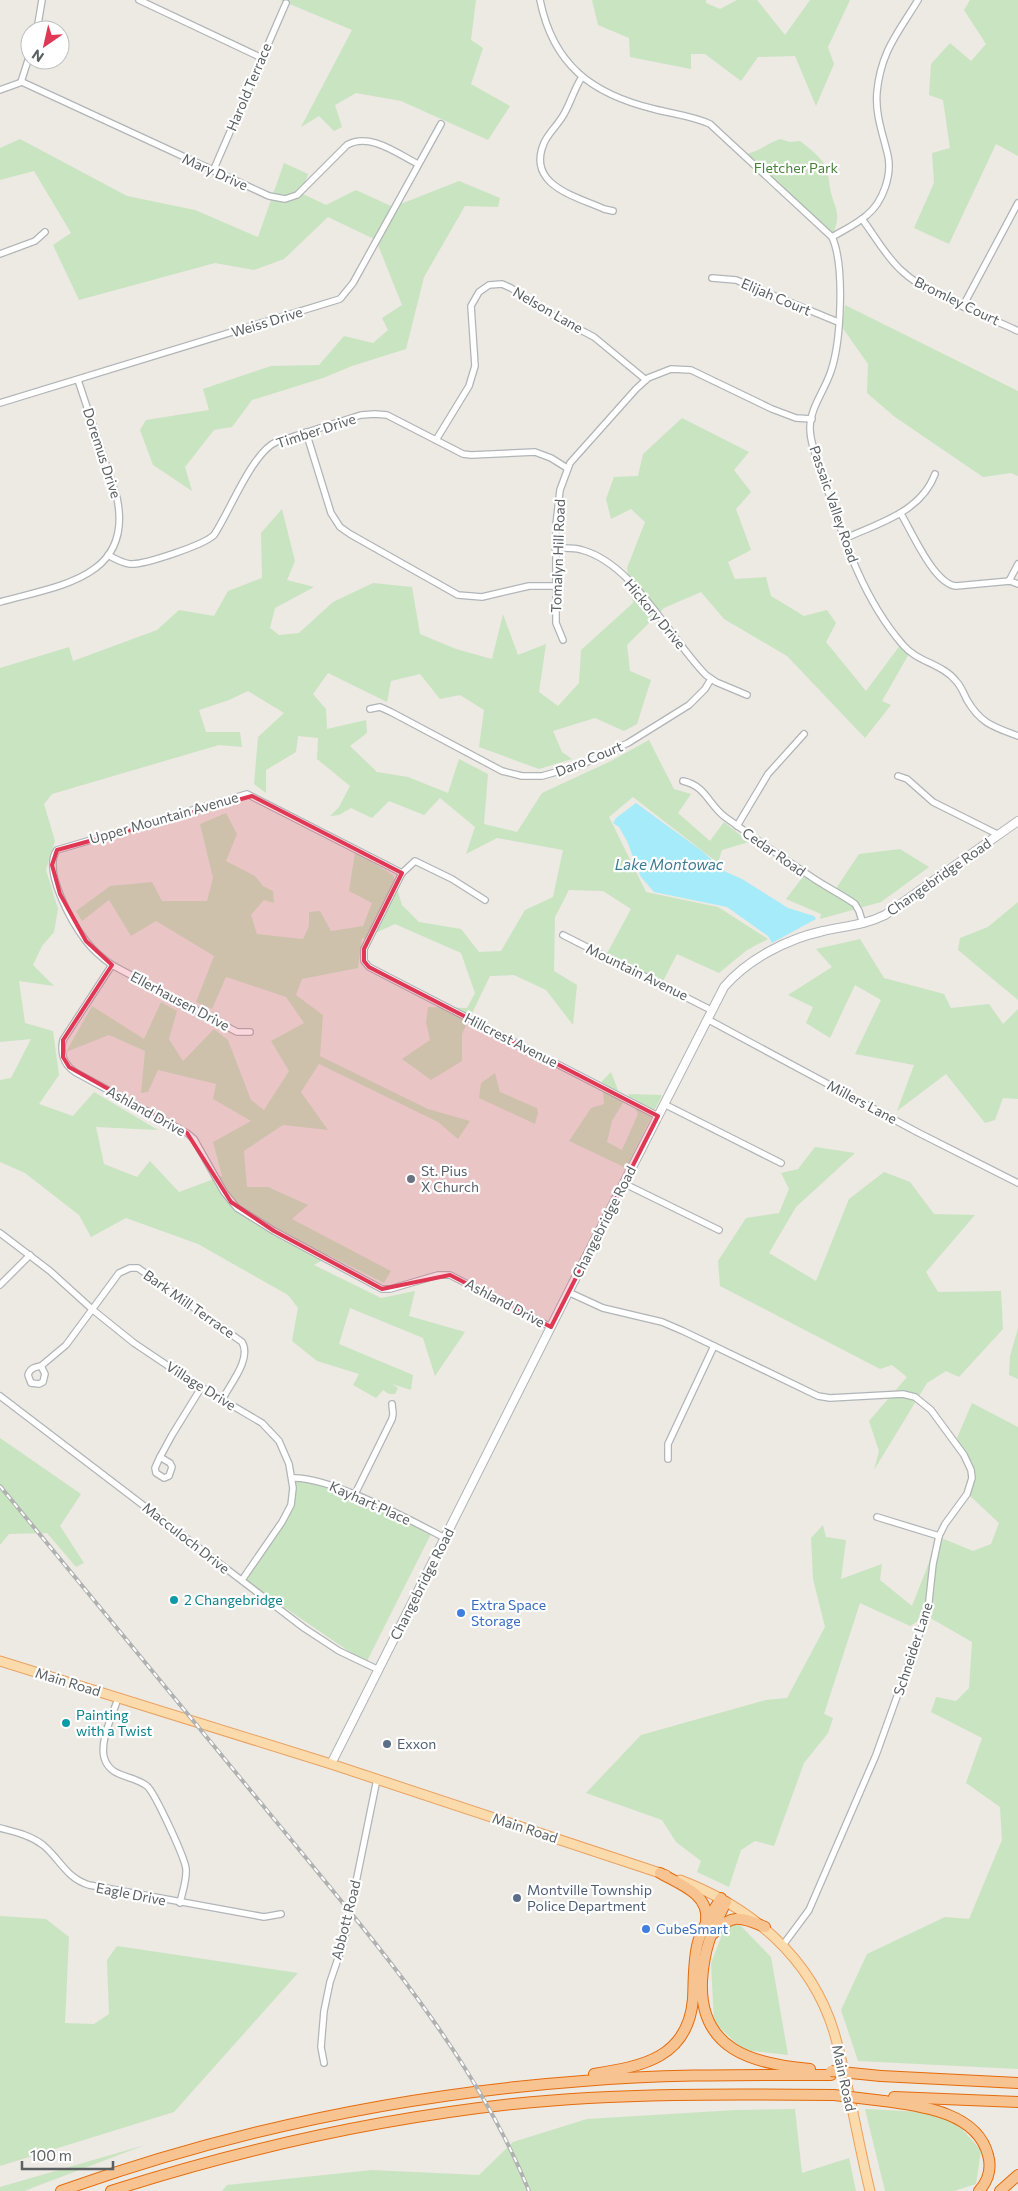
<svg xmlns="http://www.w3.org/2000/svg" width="1018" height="2191" viewBox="0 0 1018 2191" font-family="Commissioner,sans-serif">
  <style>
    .green { fill: #c9e4c1; fill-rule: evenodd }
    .water { fill: #a6ebfa }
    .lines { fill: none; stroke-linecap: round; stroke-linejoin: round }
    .street-casing { stroke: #b1b5b8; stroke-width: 8 }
    .secondary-casing { stroke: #b0b5b8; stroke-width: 10 }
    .primary-casing { stroke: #eaa160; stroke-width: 11 }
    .highway-casing { stroke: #e46b0c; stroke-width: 12 }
    .street { stroke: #fff; stroke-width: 5.5 }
    .secondary { stroke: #fff; stroke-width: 8 }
    .primary { stroke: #fbdaab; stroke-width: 9 }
    .highway { stroke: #f7c390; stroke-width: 10 }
    .rail-casing { stroke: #b0b1b1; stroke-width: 4 }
    .rail { stroke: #fff; stroke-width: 2; stroke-dasharray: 5.5; stroke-linecap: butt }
    .highway-bridge-casing { stroke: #e46b0c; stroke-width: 12; stroke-linecap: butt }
    .highway-bridge { stroke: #f7c390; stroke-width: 10 }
    .marked { fill: #e03754; fill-opacity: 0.2; stroke: #e03754; stroke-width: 4; stroke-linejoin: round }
    .worship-dot { fill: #6b7280; stroke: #fff; stroke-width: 2 }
    .culture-dot { fill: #0f9aa8; stroke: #fff; stroke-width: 2 }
    .shop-dot { fill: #3f7fe0; stroke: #fff; stroke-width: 2 }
    .service-dot { fill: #5c6f8a; stroke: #fff; stroke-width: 2 }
    .labels { text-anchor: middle; stroke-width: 4.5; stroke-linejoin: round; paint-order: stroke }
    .street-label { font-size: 14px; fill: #5b6163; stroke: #fff }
    .park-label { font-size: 14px; fill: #49843a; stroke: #fff }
    .worship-label { font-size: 14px; fill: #5b616d; stroke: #fff; text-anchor: start }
    .culture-label { font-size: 14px; fill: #0d838f; stroke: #fff; text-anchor: start }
    .shop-label { font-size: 14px; fill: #366cbe; stroke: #fff; text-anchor: start }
    .service-label { font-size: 14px; fill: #4e5e75; stroke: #fff; text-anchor: start }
    .water-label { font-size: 15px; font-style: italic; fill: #3c7b92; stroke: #fff }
  </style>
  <rect width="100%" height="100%" fill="#ede9e3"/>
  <g class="green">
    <path d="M280 0H476L471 40 483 48 471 84 510 106 488 140 401 101 356 93 335 105 342 127 334 131 319 116 301 127 352 30Z"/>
    <path d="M592 0H706V3L720 9 737 0H757L785 35 810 0H850L828 47 834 64 816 106 795 56 758 57 741 81 705 54H691V69L630 57 629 38 598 25Z"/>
    <path d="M970 0H1018V156L996 144 949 244 914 228 934 183 932 153 950 148 943 100 929 95 931 64 950 43 971 61 986 44 964 10Z"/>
    <path d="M20 139 127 196 195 210 258 237 284 163 308 174 301 193 326 205 356 190 393 207 459 181 500 198 498 207 465 206 424 277 406 349 352 366 323 378 252 400 232 427 214 430 185 467 192 491 153 465 140 430 146 420 209 410 203 389 271 366 319 365 344 336 373 343 388 330 382 318 402 305 376 240 328 217 284 259 254 270 215 263 79 300 53 245 71 233 34 171 0 180V148Z"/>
    <path d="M780 139 790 142 800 141C810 149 823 158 827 170 829 177 829 185 831 193 836 211 841 214 833 234L747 154C760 151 768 143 780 139Z"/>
    <path d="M845 305 1018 391V476L1011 473 983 477 895 417 867 393 868 364 842 327Z"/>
    <path d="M682 418 749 452 734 470 751 492 736 509 751 550 728 562 735 579 766 577 771 596 804 616 827 610 836 623 826 642 866 691 901 644 910 652 882 701 891 705 865 738 787 656 724 619 701 592 664 608 627 645 630 671 651 680 637 724 624 731 595 718 553 731 562 752 572 759 539 769 479 747 484 710 460 695 440 699 420 674 391 681 387 702 328 673 313 694 326 709 327 729 366 720 367 733 350 746 377 772 408 777 448 793 459 759 488 774 484 824 517 832 542 793 611 761 649 740 674 789 691 794 678 813 710 841 724 822 749 842 722 850 718 863 633 797 609 817 646 892 718 907 768 939 747 950 719 973 677 954 661 985 605 957 631 909 603 891 569 890 555 917 554 971 577 985 573 1025 546 990 514 975 490 976 462 1034V1061L431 1080 402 1059 430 1040 426 1022 428 1007 467 1008 475 993 461 953 395 924 362 939 358 968 302 979 296 995 323 1015 320 1056 428 1109 470 1121 458 1139 438 1122 319 1064 301 1092 328 1130 283 1125 244 1151 247 1187H268L308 1205 292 1219 391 1271 384 1283 330 1256 314 1265 381 1298 415 1291 409 1316 465 1332 435 1376 423 1338 350 1308 339 1344 413 1375 411 1390 392 1384 398 1388 395 1394H389L383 1390 376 1398 353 1385 359 1374 317 1361 292 1341 298 1308 288 1295 198 1244 126 1218 91 1237 79 1215 25 1173 0 1162V1080L11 1078 31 1039 0 1042V668L69 647 73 661 157 630 179 610 214 616 228 591 262 578 261 533 282 509 295 561 287 580 314 587 275 608 270 628 279 635 299 633 333 602 373 583 412 587 420 634 456 649 492 659 503 614 518 655 546 644 539 692 558 706 579 683 581 650 633 603 627 568 645 522 631 509 611 519 606 499 614 477 638 476 643 454ZM248 691 284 713 258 737 254 784 266 793V770L296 752 298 736 318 738 317 759 350 786 339 807 330 816 339 815 351 808 372 818 389 801 424 815 440 798 475 827 466 854 497 838 563 850 553 897 525 910 501 951 479 952 461 929 419 922 402 905 393 875 355 852 349 891 372 903 363 926 331 931 320 911 309 912V926L303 939 257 934 251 915 264 900 274 903 273 891 263 886 255 876 226 861 237 834 226 813 200 824 213 878 207 901H162L152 882 110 886 76 911 82 921 109 900 131 936 156 921 214 956 196 1002 212 1009 226 977 286 997 304 1023 271 1041 289 1071 264 1110 251 1100 228 1040 214 1029 183 1061 169 1039 177 1011 161 1002 144 1039 92 1006 66 1052 109 1035 145 1051 141 1093 148 1092 158 1070 216 1084 213 1099 251 1121 213 1142 222 1176 179 1192 150 1161 137 1177 104 1164 96 1127 158 1130 94 1092 73 1116 39 1104 59 1075 53 1031 25 1023 19 981 54 986 33 965 42 946 54 932 58 909 46 870 55 841 44 804 52 794 219 745 242 747 240 732H206L199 710 229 700Z"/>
    <path d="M900 849 929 867 881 902 820 919 821 914 786 899 805 874 833 893 859 854Z"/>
    <path d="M1018 902V1000L958 950 960 938 988 927Z"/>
    <path d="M860 939 884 978 944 994 951 1008 989 1004 1003 1024 1018 1009V1099L1003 1098 995 1120 985 1123 946 1074 897 1111 914 1065 855 1054 881 1000 855 985 830 1038 806 1023 813 1007 788 995 832 967 816 949Z"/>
    <path d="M611 1072 623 1103 612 1121 607 1142 622 1150 638 1114 628 1094 662 1095 626 1168 569 1141 591 1108 604 1104 602 1081Z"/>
    <path d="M495 1073 500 1092 537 1108 538 1113 535 1124 479 1098 481 1083Z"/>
    <path d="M815 1147 855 1153 796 1207 769 1253 816 1281 849 1199 884 1172 910 1182 934 1214 975 1215 926 1272 938 1292 1001 1291 1003 1329 959 1377 946 1371 927 1383 874 1470 879 1451 869 1421 907 1377 892 1365 880 1369 720 1286 718 1261 746 1218 779 1213 789 1189 781 1173 798 1169Z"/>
    <path d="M1018 1328V1379L1009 1375 1010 1356Z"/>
    <path d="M972 1403 1018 1427V2069L858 2061 841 2010 867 1954 945 1917 969 1919 1002 1840 1000 1807 966 1783 982 1738 931 1712 936 1697 956 1701 969 1688 972 1642 927 1616 910 1626 860 1603 824 1714 833 1718 828 1733 804 1763 774 1846 755 1841 741 1850 729 1887 697 1872 701 1861 676 1842 662 1820 586 1793 641 1735 766 1700 787 1698 825 1627 813 1579 811 1538 823 1525 826 1537 846 1540 841 1579 882 1564 880 1580 912 1606 939 1537 973 1551 991 1544 999 1523 968 1494 974 1480 957 1438Z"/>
    <path d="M0 1438 81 1494 60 1526 84 1563 76 1567 47 1533 9 1534 0 1545Z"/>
    <path d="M294 1477 398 1513 433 1530 366 1663 243 1579 289 1504Z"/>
    <path d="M707 1906 740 1925 771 1957 788 2055 743 2050 714 2022 711 1963 723 1932Z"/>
    <path d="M0 1916 46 1919 69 1937 65 2023 94 2024 109 2014 107 1960 117 1946 298 1973 174 2112 0 2166Z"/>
    <path d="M795 2109 802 2173 849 2158 856 2191H222L227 2185 372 2170 479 2175 513 2142 587 2119 736 2110Z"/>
    <path d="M865 2109 926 2112 958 2125 981 2150 976 2184 954 2191H885Z"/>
    <path d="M145 2145 24 2191H0V2187Z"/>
  </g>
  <path class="water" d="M636 803 702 851 726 872 742 879 788 908 814 916 816 919 772 943 768 936 727 907 654 892 641 877 627 841 619 827 613 823 616 818Z"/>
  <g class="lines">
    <defs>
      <g id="street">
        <path d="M139 0 262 58"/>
        <path d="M540 0C553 65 592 94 654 109 673 114 693 116 710 124L832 237C845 265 841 342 831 371 825 390 810 408 810 428 810 445 819 463 824 479 843 537 862 598 903 645 917 662 943 664 956 681 961 686 964 694 967 700 981 724 994 727 1018 736"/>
        <path d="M37 30 42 0"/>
        <path d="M582 77C574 89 571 102 564 114 558 125 549 132 544 143 526 185 575 196 604 209L613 211"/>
        <path d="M21 82 30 54"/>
        <path d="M0 90 22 82 269 196 285 199 297 195 347 145C370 132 398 154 418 164"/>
        <path d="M213 171 286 3"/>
        <path d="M862 219C875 236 886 257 902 271 927 295 985 315 1018 331"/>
        <path d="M832 237C844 230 857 224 867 215 883 202 892 175 888 156 883 134 875 115 877 92 881 51 898 33 918 0"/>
        <path d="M0 254 35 241 45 232"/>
        <path d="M712 278 736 280 838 322"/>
        <path d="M963 306 1018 203"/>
        <path d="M0 403 340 299 353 283 441 124"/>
        <path d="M306 432 331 513 340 527 350 534 458 595 482 597 529 586H554"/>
        <path d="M436 440 469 386 475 366 471 306 479 292 489 285 502 284 511 288 552 315 594 337 646 380"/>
        <path d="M901 514C912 532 934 584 956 586L1010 581 1018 584"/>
        <path d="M846 538C879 523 921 512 935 474"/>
        <path d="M555 548C564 548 574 547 582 550 634 564 670 639 706 675L716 682 747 695"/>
        <path d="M108 555C115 559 122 563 130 564 144 565 204 545 214 535 230 511 252 453 276 442L361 415 375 414 387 415 463 454 471 455 535 452 551 458 567 468"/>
        <path d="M1009 581 1018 564"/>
        <path d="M0 602C56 586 134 579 117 498L78 380"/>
        <path d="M563 640 556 623V525L560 490 570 463 636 389 648 378 671 369 691 370 772 409 796 418 812 419"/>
        <path d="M370 709 380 707 391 712 502 771 522 776H542L581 765 628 743 689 705 705 689 711 679"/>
        <path d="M898 776 907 779 933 802 999 835"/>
        <path d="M683 781C706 786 708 804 725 817 753 837 781 857 810 876 824 886 841 894 855 904L859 911 863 924"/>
        <path d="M737 826 768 774 804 734"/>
        <path d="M402 873 364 949V961L369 967 658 1116"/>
        <path d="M563 935 711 1010"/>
        <path d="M112 965 63 1040C60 1053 64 1065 75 1072L187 1133 194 1139 224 1192 237 1208 274 1231 382 1289H390L438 1275H450L551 1327"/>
        <path d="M707 1019 917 1132 1018 1183"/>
        <path d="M250 1032H237L112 965C102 958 93 950 86 941 72 923 42 870 57 850L247 794 402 873 415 861 452 879 485 900"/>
        <path d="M664 1104 781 1163"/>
        <path d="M623 1183 719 1230"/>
        <path d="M0 1233 50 1271 93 1310 134 1343 189 1380 262 1423 279 1441 289 1464 293 1488 291 1505 282 1522 242 1580"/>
        <path d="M0 1285 30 1255"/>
        <path d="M568 1292 603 1308 662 1322 683 1331 818 1396 830 1398 903 1394 915 1397 931 1410 964 1455 971 1470 972 1478 967 1494 945 1524 939 1536 933 1564 928 1610 876 1755 809 1910 783 1945"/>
        <path d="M41 1366 66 1345 119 1273 130 1268H138L242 1342C252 1359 230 1384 222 1400"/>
        <path d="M41 1366 45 1374 43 1382 39 1384 31 1383 28 1375C30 1368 35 1367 41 1366Z"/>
        <path d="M0 1396 304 1628 339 1651 379 1670"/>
        <path d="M160 1457 172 1435 201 1388"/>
        <path d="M160 1457 170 1463 172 1467 169 1476 164 1478 156 1473 155 1468Z"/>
        <path d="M668 1459V1444L714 1346"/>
        <path d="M292 1478C329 1476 410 1520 445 1538"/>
        <path d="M354 1496 392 1419 393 1414 392 1404"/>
        <path d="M877 1517 939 1536"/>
        <path d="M118 1698C113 1715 100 1739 104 1757 110 1779 132 1774 147 1786 155 1793 185 1858 186 1869 187 1880 182 1893 180 1903"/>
        <path d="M0 1828C15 1832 30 1835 43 1845 60 1859 66 1878 89 1885L264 1917 281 1914"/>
        <path d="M324 2063 321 2047 324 2011 330 1982 344 1941 377 1779"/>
      </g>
      <path id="secondary" d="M331 1764 575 1279 724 987C748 959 787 939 823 931 845 926 865 925 885 915L1018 821"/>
      <g id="primary">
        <path d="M0 1661 331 1764 666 1875"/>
        <path d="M680 1880C751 1907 811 1957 834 2032 849 2084 857 2138 870 2191"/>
      </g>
      <g id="highway">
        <path d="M660 1873C679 1884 710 1894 706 1921"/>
        <path d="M726 1902C712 1930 704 1948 702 1981 699 2050 753 2064 810 2069"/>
        <path d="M714 1933C732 1912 743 1918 765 1927"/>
        <path d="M594 2074C643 2066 688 2058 693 1999 694 1980 693 1960 698 1942 702 1926 713 1912 721 1898"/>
        <path d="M881 2076 1018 2083"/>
        <path d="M894 2097 1018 2102"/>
        <path d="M884 2101C920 2106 977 2112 988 2155 992 2169 988 2181 979 2191"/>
        <path d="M61 2191C229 2131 405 2094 583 2081 666 2074 749 2075 831 2075"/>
        <path d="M111 2191C242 2149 376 2119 513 2104 619 2093 727 2094 834 2095"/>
        <path d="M1000 2191 1018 2175"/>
      </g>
    </defs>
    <use href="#street" class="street-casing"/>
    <use href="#secondary" class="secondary-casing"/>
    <use href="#primary" class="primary-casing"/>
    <use href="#highway" class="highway-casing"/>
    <use href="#street" class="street"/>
    <use href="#secondary" class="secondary"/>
    <use href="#primary" class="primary"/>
    <use href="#highway" class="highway"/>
    <defs>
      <path id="rail" d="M0 1486C96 1603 192 1719 288 1836 378 1946 475 2058 529 2191"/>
    </defs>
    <use href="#rail" class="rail-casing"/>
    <use href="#rail" class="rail"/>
    <defs>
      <g id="highway-bridge">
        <path d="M831 2071 881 2076"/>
        <path d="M834 2095 884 2101"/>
      </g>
    </defs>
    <use href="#highway-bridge" class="highway-bridge-casing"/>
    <use href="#highway-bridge" class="highway-bridge"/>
  </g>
  <path class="marked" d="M252 796 402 873 364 949V961L369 967 658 1116 551 1327 450 1275 382 1289 274 1231 231 1202 187 1133 69 1067 63 1057V1040L112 965 86 941 60 894 52 865 57 850Z"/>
  <circle class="worship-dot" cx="411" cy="1179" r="5"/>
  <g class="culture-dot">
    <circle cx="174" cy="1600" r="5"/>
    <circle cx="66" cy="1723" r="5"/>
  </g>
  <g class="shop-dot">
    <circle cx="461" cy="1613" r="5"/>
    <circle cx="646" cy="1929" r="5"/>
  </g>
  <g class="service-dot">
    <circle cx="387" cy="1744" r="5"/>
    <circle cx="517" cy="1898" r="5"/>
  </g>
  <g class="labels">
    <g class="street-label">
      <text transform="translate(249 87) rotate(-67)" y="5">Harold Terrace</text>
      <text transform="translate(215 172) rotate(24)" y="5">Mary Drive</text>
      <text transform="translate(776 297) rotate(23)" y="5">Elijah Court</text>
      <text transform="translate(957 301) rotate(26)" y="5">Bromley Court</text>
      <text transform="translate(548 310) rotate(30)" y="5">Nelson Lane</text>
      <text transform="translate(267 322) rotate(-17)" y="5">Weiss Drive</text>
      <text transform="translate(316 431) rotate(-18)" y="5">Timber Drive</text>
      <text transform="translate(102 453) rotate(72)" y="5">Doremus Drive</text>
      <text transform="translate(834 504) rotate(71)" y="5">Passaic Valley Road</text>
      <text transform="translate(558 556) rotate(-88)" y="5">Tomalyn Hill Road</text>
      <text transform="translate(655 614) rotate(50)" y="5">Hickory Drive</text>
      <text transform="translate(589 759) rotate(-22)" y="5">Daro Court</text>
      <text transform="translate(164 818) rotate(-16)" y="5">Upper Mountain Avenue</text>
      <text transform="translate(774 852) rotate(35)" y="5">Cedar Road</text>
      <text transform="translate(939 877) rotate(-35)" y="5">Changebridge Road</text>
      <text transform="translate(637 972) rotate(26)" y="5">Mountain Avenue</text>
      <text transform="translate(180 1001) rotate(28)" y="5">Ellerhausen Drive</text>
      <text transform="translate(511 1040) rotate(27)" y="5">Hillcrest Avenue</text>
      <text transform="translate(862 1102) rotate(28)" y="5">Millers Lane</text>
      <text transform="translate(146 1111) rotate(29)" y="5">Ashland Drive</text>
      <text transform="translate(604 1222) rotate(-63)" y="5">Changebridge Road</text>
      <text transform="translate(505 1303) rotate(28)" y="5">Ashland Drive</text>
      <text transform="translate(189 1304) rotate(35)" y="5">Bark Mill Terrace</text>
      <text transform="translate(201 1386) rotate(32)" y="5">Village Drive</text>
      <text transform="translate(370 1503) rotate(24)" y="5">Kayhart Place</text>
      <text transform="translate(186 1538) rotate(38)" y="5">Macculoch Drive</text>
      <text transform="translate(422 1584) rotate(-63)" y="5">Changebridge Road</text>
      <text transform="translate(913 1649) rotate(-72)" y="5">Schneider Lane</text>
      <text transform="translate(68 1682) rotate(17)" y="5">Main Road</text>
      <text transform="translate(525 1828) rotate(18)" y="5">Main Road</text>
      <text transform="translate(131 1894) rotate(11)" y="5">Eagle Drive</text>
      <text transform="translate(346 1920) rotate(-76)" y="5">Abbott Road</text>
      <text transform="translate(844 2078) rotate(78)" y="5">Main Road</text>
    </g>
    <g class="park-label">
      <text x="796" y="173">Fletcher Park</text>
    </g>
    <g class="worship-label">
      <text x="421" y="1176">St. Pius<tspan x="421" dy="16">X Church</tspan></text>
    </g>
    <g class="culture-label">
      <text x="184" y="1605">2 Changebridge</text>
      <text x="76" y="1720">Painting<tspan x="76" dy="16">with a Twist</tspan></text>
    </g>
    <g class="shop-label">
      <text x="471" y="1610">Extra Space<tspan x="471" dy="16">Storage</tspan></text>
      <text x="656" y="1934">CubeSmart</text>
    </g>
    <g class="service-label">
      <text x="397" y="1749">Exxon</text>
      <text x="527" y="1895">Montville Township<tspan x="527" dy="16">Police Department</tspan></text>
    </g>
    <g class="water-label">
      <text x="669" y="870">Lake Montowac</text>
    </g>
  </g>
  <g transform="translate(45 45) rotate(214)"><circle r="24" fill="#ffffff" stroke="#bdc0c1"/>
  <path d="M0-4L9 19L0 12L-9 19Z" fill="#e03754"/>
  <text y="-8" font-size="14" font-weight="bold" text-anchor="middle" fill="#5b6163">N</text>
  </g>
  <path d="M22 2161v8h91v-8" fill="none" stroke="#5b6163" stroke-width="2.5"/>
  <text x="30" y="2161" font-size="15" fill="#5b6163" stroke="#ffffff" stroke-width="4" paint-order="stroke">100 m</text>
</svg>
